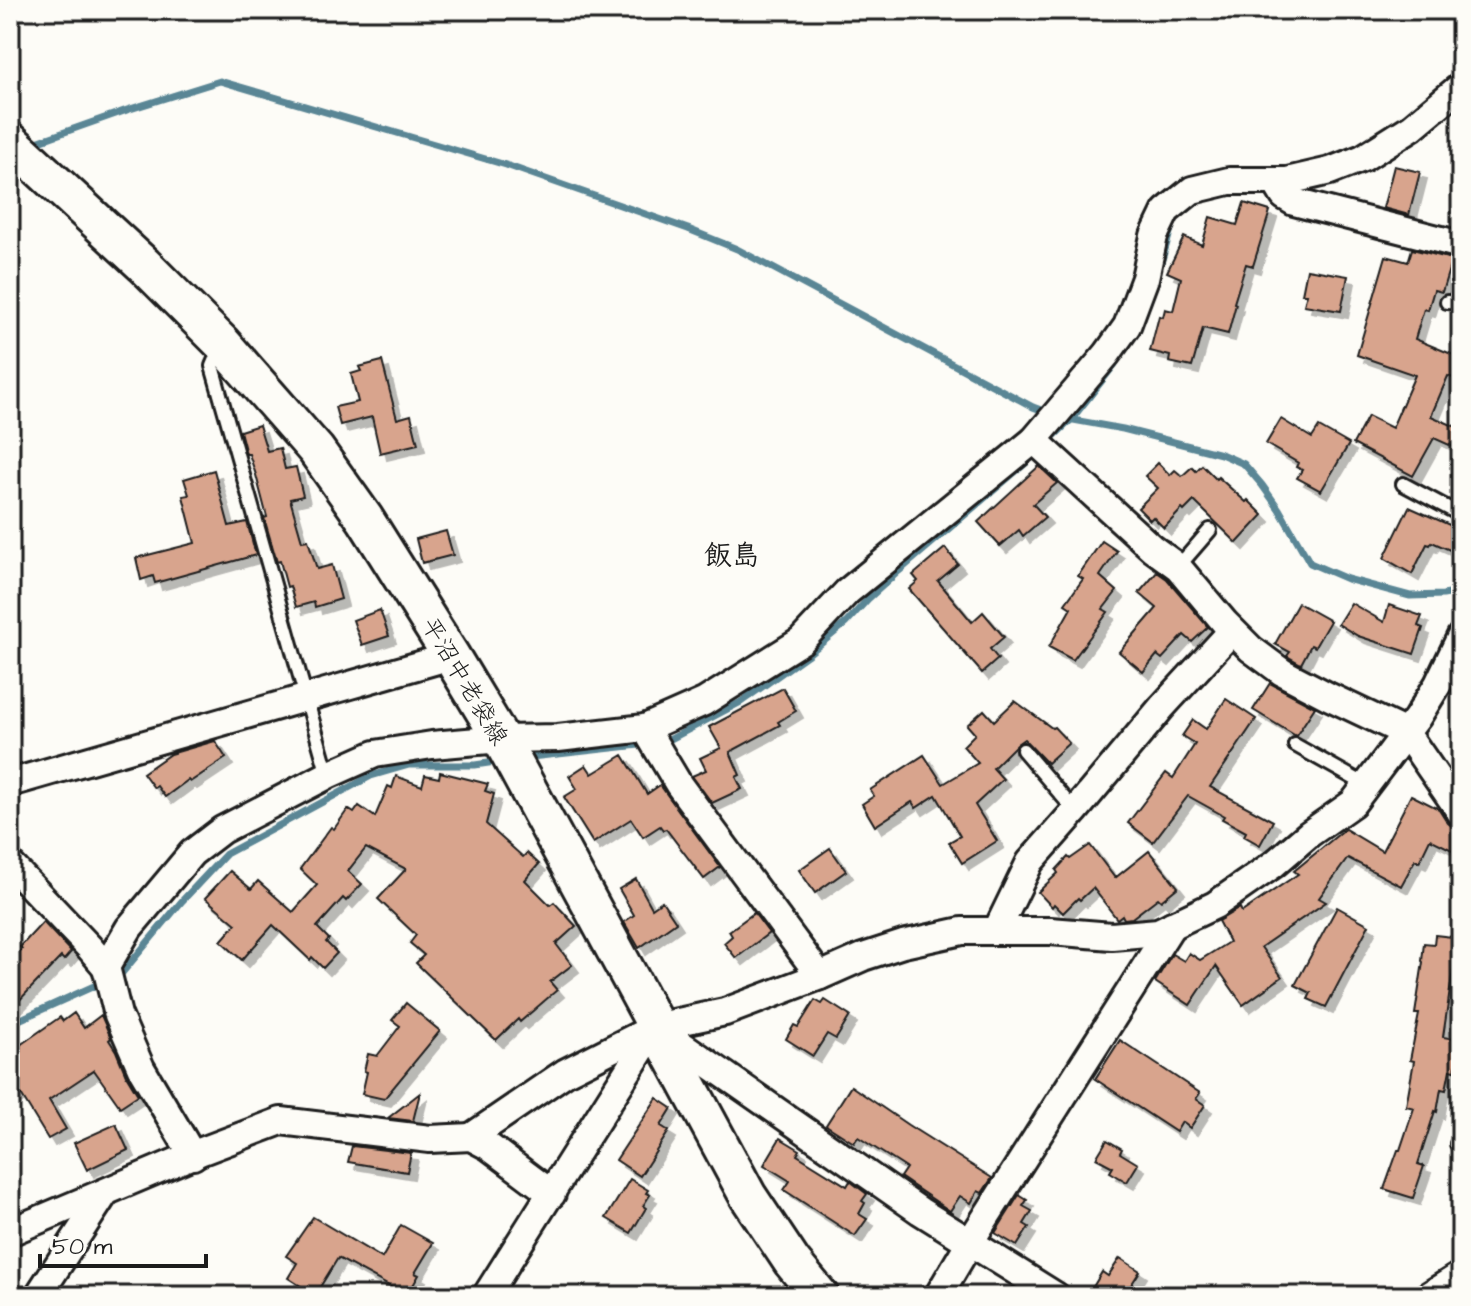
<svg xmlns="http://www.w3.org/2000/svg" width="1471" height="1306" viewBox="0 0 1471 1306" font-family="'Architects Daughter','Klee One',sans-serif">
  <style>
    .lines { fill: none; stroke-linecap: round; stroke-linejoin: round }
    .stream { stroke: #5a8695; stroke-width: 7 }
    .building { fill: #d8a48d; stroke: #1c1c1c; stroke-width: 2; filter: url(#shadow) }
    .service-casing { stroke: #1c1c1c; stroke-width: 18 }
    .minor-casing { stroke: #1c1c1c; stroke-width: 32 }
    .secondary-casing { stroke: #1c1c1c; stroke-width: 42 }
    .service { stroke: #fdfcf7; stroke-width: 12 }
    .minor { stroke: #fdfcf7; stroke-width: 26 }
    .secondary { stroke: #fdfcf7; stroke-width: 36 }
    .labels { text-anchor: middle; stroke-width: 6; stroke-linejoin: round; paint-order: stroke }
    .street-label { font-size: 24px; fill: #1c1c1c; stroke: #fdfcf7 }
    .quarter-label { font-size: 28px; font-weight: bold; fill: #1c1c1c; stroke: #fdfcf7 }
  </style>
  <defs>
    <filter id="shadow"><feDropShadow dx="7" dy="7" stdDeviation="0" flood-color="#0004"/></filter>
  </defs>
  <rect width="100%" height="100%" fill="#fdfcf7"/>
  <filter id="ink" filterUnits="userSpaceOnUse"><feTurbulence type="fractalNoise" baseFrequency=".0125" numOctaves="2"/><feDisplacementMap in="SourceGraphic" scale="16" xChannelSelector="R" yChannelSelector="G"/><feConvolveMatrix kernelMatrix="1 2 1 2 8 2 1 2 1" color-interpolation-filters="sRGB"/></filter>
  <g filter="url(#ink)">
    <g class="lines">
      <g class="stream">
        <path d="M31 144 127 110 220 81 506 165 688 229 737 249 1033 407 1049 413"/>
        <path d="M1161 263 1171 229"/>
        <path d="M1068 419 1123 429 1221 454 1244 464 1262 485 1279 509 1310 563 1347 579 1410 596 1443 595 1461 592"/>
        <path d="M1050 440 1071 420 1115 364"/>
        <path d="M661 742 667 741 741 702 807 655 846 623 868 599 899 571 1027 462"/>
        <path d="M522 758 648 744"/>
        <path d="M114 977 122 973 182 901 226 854 371 776 409 765H475L502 761"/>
        <path d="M10 1024 103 982"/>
      </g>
    </g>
    <g class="building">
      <path d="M1394 166 1420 172 1409 215 1383 208Z"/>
      <path d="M1244 203 1270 211 1253 266 1246 264 1234 303 1236 304 1228 334 1203 328 1192 367 1169 362 1170 356 1150 351 1159 316 1163 317 1165 309 1173 311 1181 278 1167 272 1184 237 1202 245 1210 217 1237 225Z"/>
      <path d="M1412 249 1452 259 1442 292 1434 290 1428 310 1424 309 1415 339 1461 358V381L1448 376 1431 416 1461 429V437L1456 448 1434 438 1413 476 1353 444 1368 416 1392 428 1415 375 1357 355 1386 256 1408 262Z"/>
      <path d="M1307 269 1348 276 1341 311 1304 305 1307 294H1302Z"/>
      <path d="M382 361 397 419 411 415 418 444 380 453 372 417 340 425 335 407 358 402 351 374 361 371 359 367Z"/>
      <path d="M1281 419 1312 438 1319 427 1349 444 1321 491 1297 478 1302 470 1296 467 1298 463 1266 444Z"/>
      <path d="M259 425 267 451 280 448 285 469 296 467 303 496 290 499 302 541 308 540 317 569 332 565 341 599 315 607 314 602 296 607 290 586 287 587 280 561 277 562 264 518 267 517 256 475 249 454H246L240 431Z"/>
      <path d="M1158 463 1170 475 1175 470 1182 476 1192 467 1196 471 1202 465 1216 479 1218 477 1246 502 1248 500 1263 515 1237 543 1194 501 1184 511 1182 509 1164 528 1153 517 1150 520 1138 508 1158 488 1145 476Z"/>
      <path d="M1039 466 1057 483 1033 504 1045 517 1023 536 1019 530 1000 546 978 522Z"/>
      <path d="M214 470 229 526 247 522 256 555 155 583 153 576 141 580 136 558 195 543 183 496 189 495 184 479Z"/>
      <path d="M1409 507 1461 530V555L1432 542 1430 545 1427 544 1412 574 1384 558Z"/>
      <path d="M446 531 453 555 422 563 416 539Z"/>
      <path d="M1102 541 1117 551 1100 576 1117 591 1103 609 1108 612 1073 660 1049 647 1071 608 1065 604 1083 579 1078 576Z"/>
      <path d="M945 548 958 564 938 581 972 622 983 612 1004 637 990 649 998 659 982 673 909 589 918 581 913 575Z"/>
      <path d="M1157 572 1167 579 1208 627 1192 642 1184 635 1162 659 1157 655 1143 672 1119 652 1157 608 1139 593Z"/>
      <path d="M1298 603 1330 621 1315 647 1311 645 1301 664 1287 656 1290 652 1275 644Z"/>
      <path d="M1351 603 1384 622 1389 605 1422 616 1418 626 1423 628 1414 654 1358 636 1338 624Z"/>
      <path d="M380 610 389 636 362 645 353 620Z"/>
      <path d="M1270 683 1315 707 1296 736 1253 710Z"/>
      <path d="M783 688 796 711 778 722 780 725 730 752 740 775 736 777 742 789 712 803 692 776 706 770 700 758 721 748 709 727Z"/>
      <path d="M1226 699 1256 719 1210 787 1273 821 1260 845 1244 836 1246 832 1222 819 1224 816 1188 796 1153 842 1128 823 1166 773 1173 778 1195 744 1182 736 1193 720 1206 729Z"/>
      <path d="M1015 701 1052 728 1054 727 1069 743 1047 763 1024 739 1017 744 993 768 1003 779 975 805 997 841 962 863 949 842 960 836 936 795 916 808 912 802 875 826 862 804 874 796 870 790 924 755 943 784 978 763 963 746 975 734 967 725 984 710 994 721Z"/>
      <path d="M215 741 226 758 190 782 188 780 165 797 157 786 154 788 143 773 170 754Z"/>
      <path d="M623 755 647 794 660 785 720 867 704 879 666 829 663 830 660 826 643 837 631 819 593 843 564 797 577 789 569 776 586 765 592 774Z"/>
      <path d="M440 772 488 784 485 791 494 794 486 824 523 857 527 853 539 864 525 880 550 905 554 902 576 926 556 944 572 965 550 982 557 990 520 1022 518 1019 496 1040 416 963 424 955 410 943 416 935 378 899 406 869 366 848 348 871 362 884 346 901 343 898 317 927 329 939 326 942 337 953 323 968 312 957 310 960 273 925 242 960 221 941 236 924 205 898 230 871 251 889 258 881 293 912 317 885 300 869 331 827 334 829 348 809 354 813 359 806 375 817 388 786 392 788 396 776 422 786 425 775 439 778Z"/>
      <path d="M1411 795 1439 809 1448 823 1453 827 1461 829V837L1454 851 1430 839 1419 862 1415 860 1401 886 1348 858 1319 898 1326 902 1261 947 1282 977 1243 1005 1216 966 1190 1005 1155 982 1172 954 1184 961 1189 953 1200 960 1229 942 1218 921 1240 908 1242 912 1298 874 1294 871 1345 829 1382 851Z"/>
      <path d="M1090 845 1115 878 1149 851 1178 887 1161 901 1158 898 1132 918 1124 919 1122 915 1117 919 1093 888 1080 900 1078 898 1063 913 1054 904 1052 907 1038 892 1058 873 1056 870 1068 857 1070 859Z"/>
      <path d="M830 848 846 871 815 893 799 870Z"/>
      <path d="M636 879 652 908 662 901 676 922 639 948 624 922 634 915 619 889Z"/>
      <path d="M1337 907 1369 925 1326 1007 1308 999 1311 993 1295 985Z"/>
      <path d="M754 913 769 933 736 958 724 943 732 936 729 931Z"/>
      <path d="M43 922 71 952 64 960 61 957 10 1010V961L22 949 20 947Z"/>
      <path d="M1435 935 1461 938V970H1453L1443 1037 1461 1040V1067L1456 1066 1455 1071 1450 1070 1446 1090 1441 1089 1437 1112 1435 1111 1418 1164 1424 1166 1413 1198 1384 1189 1398 1150H1400L1414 1108 1406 1106 1414 1061 1410 1060 1419 1014H1415L1423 962 1422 961 1424 943 1434 944Z"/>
      <path d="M815 1000 822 1004 825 1000 850 1016 836 1039 827 1034 813 1056 786 1039 794 1025 798 1027Z"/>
      <path d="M406 1003 440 1031 384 1099 362 1094 367 1072 364 1071 368 1054 377 1056 400 1026 392 1020Z"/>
      <path d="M74 1013 84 1028 101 1015 111 1038 109 1040 116 1051 126 1075 138 1095 120 1107 94 1070 49 1100 66 1129 48 1139 20 1093 10 1099V1052L60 1017 63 1021Z"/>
      <path d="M1120 1040 1200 1093 1196 1099 1205 1105 1190 1128 1182 1122 1176 1132 1095 1079Z"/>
      <path d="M851 1086 908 1125 992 1178 982 1193 978 1191 971 1203 960 1196 950 1211 900 1177 906 1168 858 1137 854 1143 826 1125Z"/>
      <path d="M420 1093 413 1121 388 1118Z"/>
      <path d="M657 1098 672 1108 661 1126 669 1131 640 1176 616 1160Z"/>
      <path d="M116 1124 128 1150 87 1170 74 1143Z"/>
      <path d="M780 1138 800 1150 797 1155 847 1186 850 1181 867 1194 862 1201 865 1203 859 1214 867 1219 855 1236 784 1190 790 1181 764 1165Z"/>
      <path d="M1107 1140 1122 1149 1120 1153 1138 1164 1127 1182 1110 1172 1113 1167 1096 1158Z"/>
      <path d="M352 1146 411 1153 407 1172 348 1162Z"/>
      <path d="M630 1179 648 1190 646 1193 650 1195 643 1206 646 1208 631 1233 606 1218Z"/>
      <path d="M1019 1195 1027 1200 1023 1206 1032 1211 1024 1224 1029 1227 1017 1246 995 1233Z"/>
      <path d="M313 1217 382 1258 401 1225 433 1243 415 1273 419 1275 407 1296 338 1258 315 1295 288 1278 297 1263 286 1256Z"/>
      <path d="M1120 1258 1140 1271 1128 1290 1137 1296H1092L1096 1289 1093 1287 1102 1272 1108 1276Z"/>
    </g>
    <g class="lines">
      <defs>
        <g id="service">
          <path d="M1447 302 1461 303"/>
          <path d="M220 347 212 366 328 775"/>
          <path d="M1403 484 1461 515"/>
          <path d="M1178 567 1210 530"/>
          <path d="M1295 745 1366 785"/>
          <path d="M1023 750 1075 811"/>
          <path d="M1457 1144H1461"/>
        </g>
        <g id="minor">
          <path d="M1275 181 1284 196 1294 202 1461 245"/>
          <path d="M1034 440 1152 548 1178 567 1225 623 1251 649 1282 672 1328 696 1406 733 1461 813"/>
          <path d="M645 728 679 785 820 976"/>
          <path d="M10 783 451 656"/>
          <path d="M10 864 89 947 106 967"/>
          <path d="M997 930 1030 862 1075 811 1162 707 1232 631"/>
          <path d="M662 1031 920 1211 1056 1296"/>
          <path d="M471 1137 566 1072 655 1027 725 1012 820 976 863 957 903 944 962 931H1050L1112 936 1158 932 1215 905 1274 864 1309 834 1353 803 1417 718 1438 684 1461 636"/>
          <path d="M193 1156 141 1068 118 1015 106 967 129 928 192 853 222 830 328 775 375 754 432 745 501 739 558 738 645 728 704 702 801 641 847 592 1034 440 1107 354 1127 326 1145 278 1154 236 1166 211 1192 190 1229 181H1287L1330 171 1363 158 1412 127 1461 86"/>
          <path d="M10 1232 202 1151 281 1121 430 1139 471 1137 488 1146 552 1194"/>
          <path d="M38 1296 105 1193"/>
          <path d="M486 1296 655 1028"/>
          <path d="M938 1296 970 1242 1172 925"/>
          <path d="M1428 1296 1461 1275"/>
        </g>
        <path id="secondary" d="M10 141 144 265 222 343 316 450 365 519 451 656 501 739 748 1196 792 1262 820 1296"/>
      </defs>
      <use href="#service" class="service-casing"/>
      <use href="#minor" class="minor-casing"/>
      <use href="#secondary" class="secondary-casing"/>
      <use href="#service" class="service"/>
      <use href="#minor" class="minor"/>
      <use href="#secondary" class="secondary"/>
    </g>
  </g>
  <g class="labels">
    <g class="street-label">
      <text transform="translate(465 681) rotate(59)" y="8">平沼中老袋線</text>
    </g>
    <g class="quarter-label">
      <text x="732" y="564">飯島</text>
    </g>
  </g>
  <rect width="1471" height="1306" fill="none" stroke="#fdfcf7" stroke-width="40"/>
  <rect x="20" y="20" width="1431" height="1266" fill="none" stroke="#1c1c1c" stroke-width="3" filter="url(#ink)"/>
  <path d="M40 1254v12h166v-12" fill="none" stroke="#1c1c1c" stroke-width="4"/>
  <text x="52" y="1254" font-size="24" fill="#1c1c1c" stroke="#fdfcf7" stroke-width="6" paint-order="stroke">50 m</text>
</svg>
